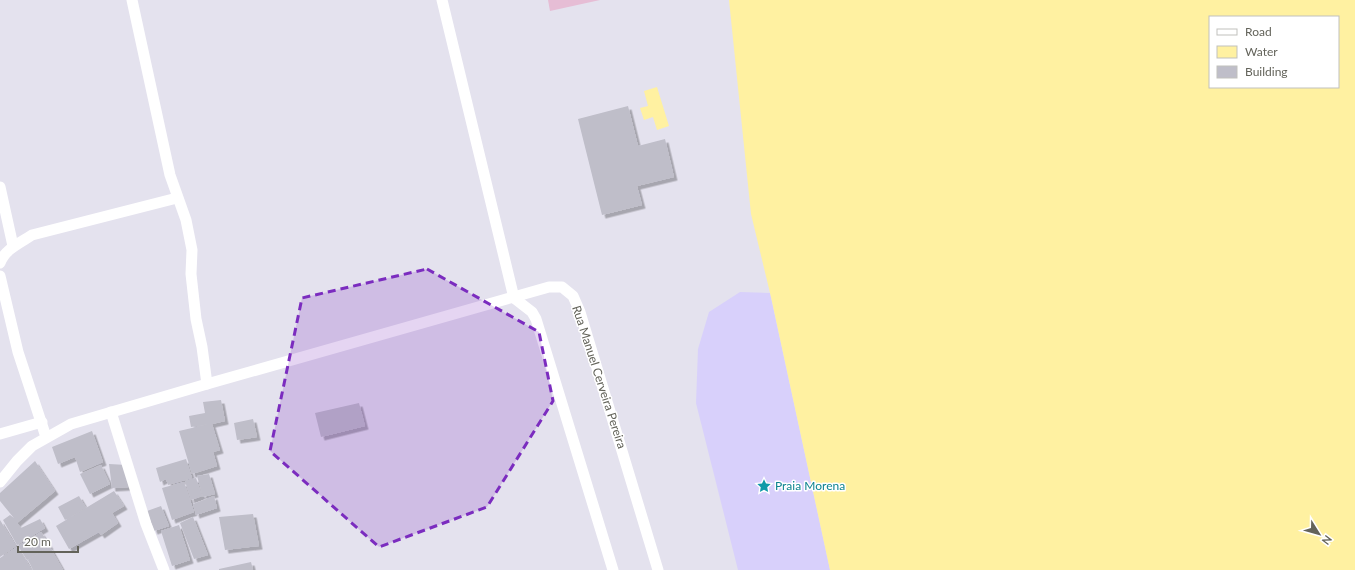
<svg xmlns="http://www.w3.org/2000/svg" width="1355" height="570" viewBox="0 0 1355 570" font-family="Lato,sans-serif">
  <style>
    .green { fill: #e6bdd5 }
    .sand { fill: #d8d0fb }
    .water { fill: #fff1a1; fill-rule: evenodd }
    .building { fill: #bfbec9; filter: url(#shadow) }
    .lines { fill: none; stroke-linecap: round; stroke-linejoin: round }
    .service { stroke: #fff; stroke-width: 11 }
    .minor { stroke: #fff; stroke-width: 11 }
    .marked { fill: #7b2cbf; fill-opacity: 0.2; stroke: #7b2cbf; stroke-width: 3; stroke-dasharray: 8 5; stroke-linejoin: round }
    .labels { text-anchor: middle; stroke-width: 3; stroke-linejoin: round; paint-order: stroke }
    .street-label { font-size: 12px; fill: #63635a; stroke: #fff }
    .culture-label { font-size: 12px; fill: #0d838f; stroke: #fff; text-anchor: start }
  </style>
  <defs>
    <filter id="shadow"><feDropShadow dx="3.5" dy="3.5" stdDeviation="0" flood-color="#0004"/></filter>
  </defs>
  <rect width="100%" height="100%" fill="#e4e2ee"/>
  <path class="green" d="M548 0H600L550 11Z"/>
  <path class="sand" d="M740 292 770 293 830 570H738L696 403 698 349 709 312Z"/>
  <g class="water">
    <path d="M729 0H1355V570H830L771 297 751 214ZM1210 17H1338V87H1210Z"/>
    <path d="M657 87 669 126 657 130 653 117 644 120 640 108 648 106 644 91Z"/>
  </g>
  <g class="building">
    <path d="M628 106 638 146 665 139 674 177 637 186 642 205 602 215 578 119Z"/>
    <path d="M221 400 225 421 212 424 220 450 213 452 217 466 192 474 179 431 209 424 191 427 189 416 205 413 203 402Z"/>
    <path d="M359 403 365 426 321 437 315 413Z"/>
    <path d="M253 419 257 437 237 440 234 423Z"/>
    <path d="M92 431 103 462 80 472 75 457 58 464 52 447Z"/>
    <path d="M186 459 192 478 168 485 166 479 160 482 156 468Z"/>
    <path d="M35 461 55 491 17 523 21 528 40 519 45 528 17 545 3 520 10 515 14 518 0 501V493Z"/>
    <path d="M109 464 127 465 129 487 112 488Z"/>
    <path d="M101 465 110 484 90 494 80 474Z"/>
    <path d="M209 474 215 494 203 497 197 476Z"/>
    <path d="M196 478 202 496 191 500 185 481Z"/>
    <path d="M184 482 194 512 172 520 162 488Z"/>
    <path d="M114 491 124 506 112 513 118 523 101 535 99 532 69 549 56 526Z"/>
    <path d="M79 496 86 508 65 520 58 507Z"/>
    <path d="M214 496 217 508 196 515 193 504Z"/>
    <path d="M161 506 169 526 154 531 147 511Z"/>
    <path d="M253 514 259 546 225 550 219 517Z"/>
    <path d="M193 517 208 555 194 559 180 523Z"/>
    <path d="M0 520 16 546 0 557Z"/>
    <path d="M179 525 190 560 172 566 161 531Z"/>
    <path d="M41 532 50 546 27 560 18 546Z"/>
    <path d="M17 547 32 570H0V558Z"/>
    <path d="M50 547 63 570H33L28 560Z"/>
    <path d="M251 562 253 570H219V569Z"/>
  </g>
  <g class="lines">
    <path class="service" d="M111 412 146 524 164 570"/>
    <g class="minor">
      <path d="M132 0 170 175 186 220 192 250 191 274 196 319 202 347 207 384"/>
      <path d="M442 0 514 298"/>
      <path d="M0 187 13 246"/>
      <path d="M0 263C5 249 20 243 32 235L177 198"/>
      <path d="M0 276 18 352 46 437"/>
      <path d="M514 298 532 312 536 319 613 570"/>
      <path d="M0 434 42 422"/>
      <path d="M0 482 17 461 32 446 71 424 207 384 549 287H562L573 296 580 312 658 570"/>
    </g>
  </g>
  <path class="marked" d="M427 269 539 332 553 401 487 507 379 547 270 451 302 298Z"/>
  <defs>
    <symbol id="sight-bare" viewBox="-9 -9 18 18"><path d="M0-6L1.8-2.2L6-1.7L2.9 1.2L3.7 5.4L0 3.3L-3.7 5.4L-2.9 1.2L-6-1.7L-1.8-2.2Z" fill="#0f9aa8" stroke="#fff" stroke-width="2.5" paint-order="stroke"/></symbol>
  </defs>
  <g fill-rule="evenodd">
    <use href="#sight-bare" x="754" y="476" width="20" height="20"/>
  </g>
  <g class="labels">
    <g class="street-label">
      <text transform="translate(599 377) rotate(72)" y="4">Rua Manuel Cerveira Pereira</text>
    </g>
    <g class="culture-label">
      <text x="775" y="490">Praia Morena</text>
    </g>
  </g>
  <rect x="1209" y="16" width="130" height="72" fill="#ffffff" stroke="#c1c1bd"/>
  <rect x="1217" y="29" width="20" height="6" fill="#ffffff" stroke="#c1c1bd"/>
  <text x="1245" y="36" font-size="12" fill="#63635a">Road</text>
  <rect x="1217" y="46" width="20" height="12" fill="#fff1a1" stroke="#c1c1bd"/>
  <text x="1245" y="56" font-size="12" fill="#63635a">Water</text>
  <rect x="1217" y="66" width="20" height="12" fill="#bfbec9" stroke="#c1c1bd"/>
  <text x="1245" y="76" font-size="12" fill="#63635a">Building</text>
  <g transform="translate(1319 534) rotate(127)" stroke="#ffffff" stroke-width="3" paint-order="stroke">
  <path d="M0-3L7 15L0 10L-7 15Z" fill="#63635a"/>
  <text y="-6" font-size="11" font-weight="bold" text-anchor="middle" fill="#63635a">N</text>
  </g>
  <path d="M18 546v6h60v-6" fill="none" stroke="#63635a" stroke-width="2"/>
  <text x="24" y="546" font-size="12" fill="#63635a" stroke="#ffffff" stroke-width="3" paint-order="stroke">20 m</text>
</svg>
